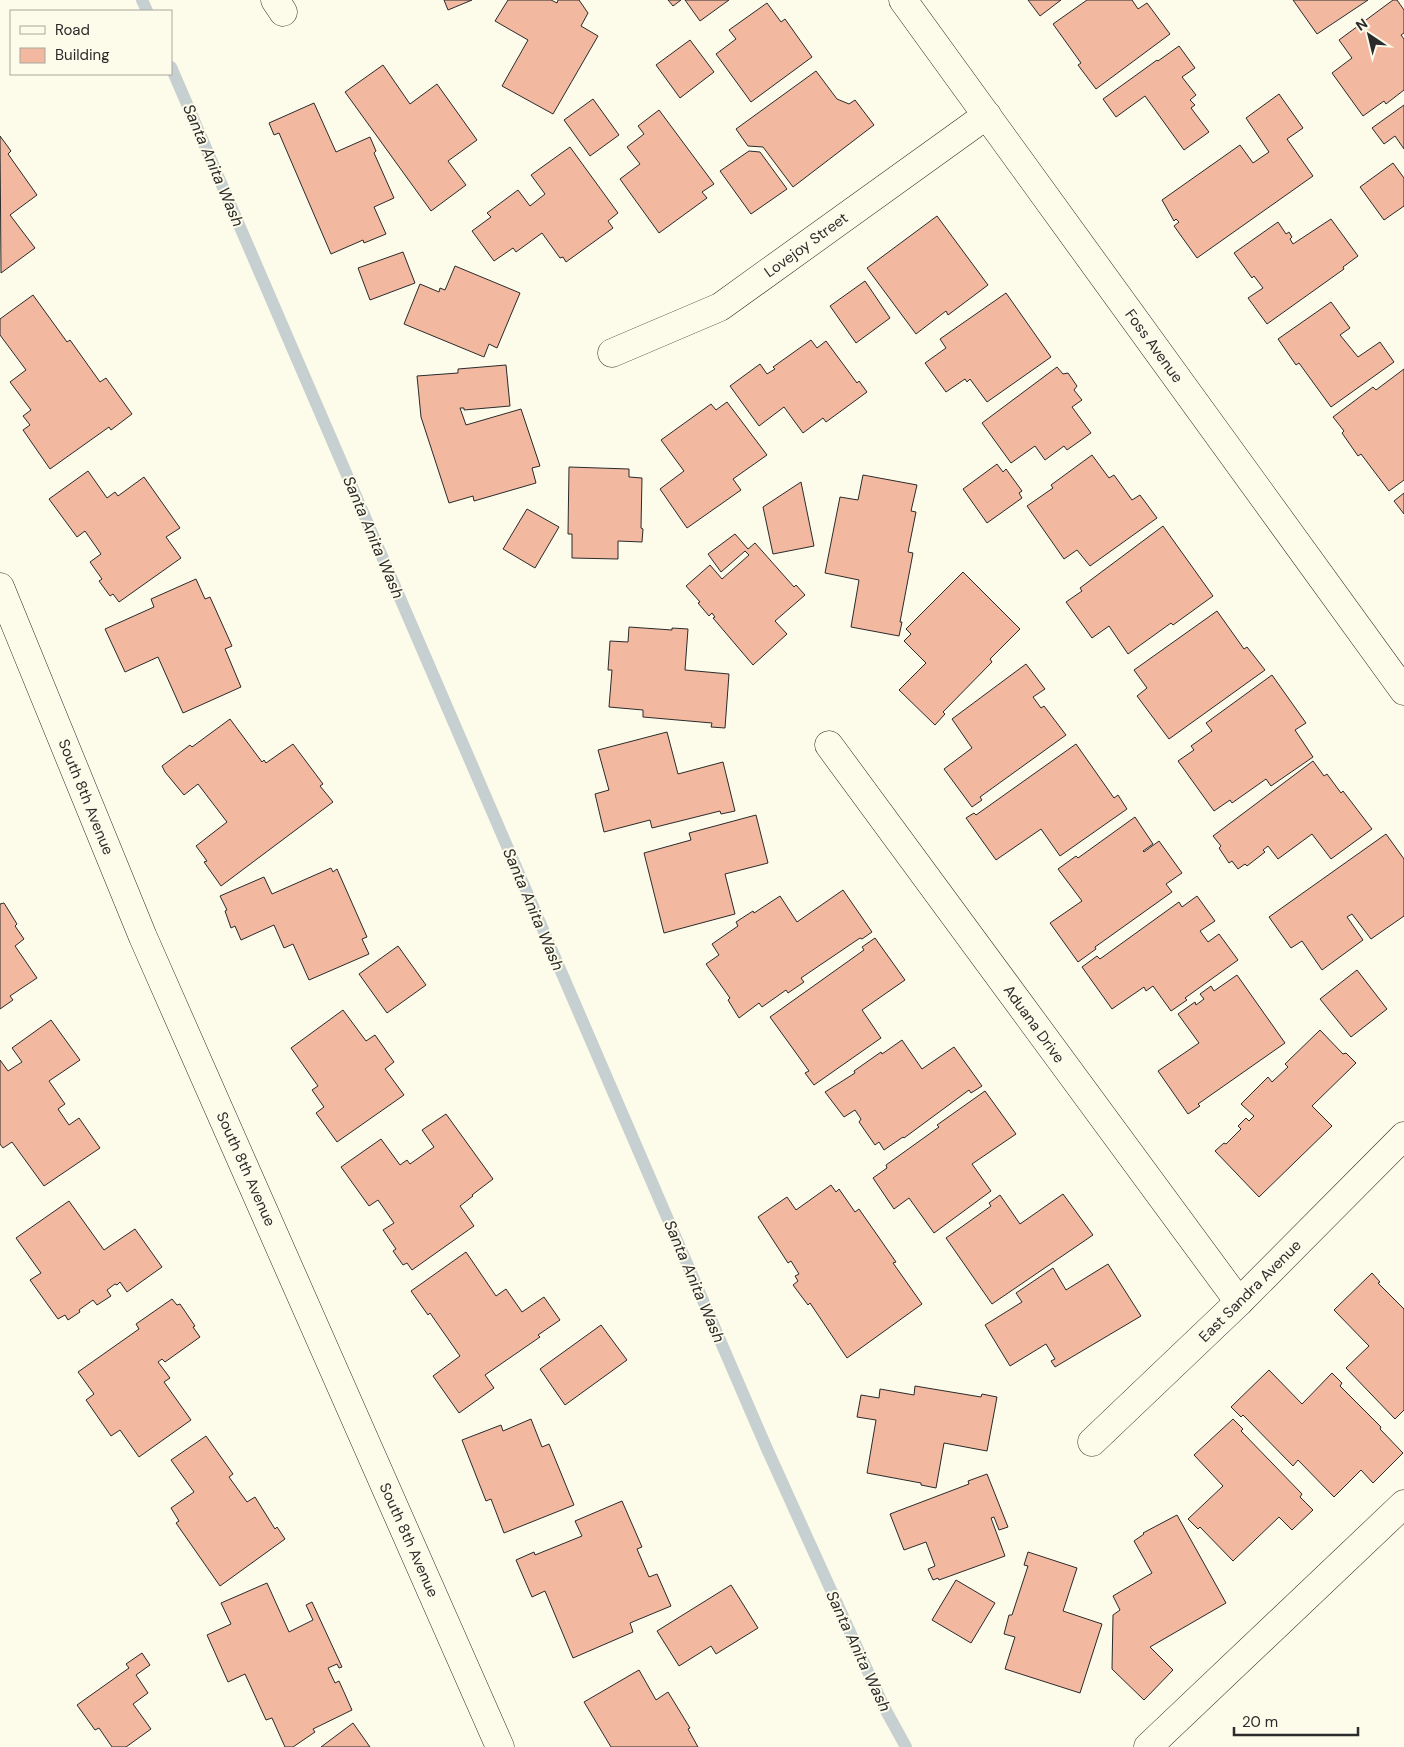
<svg xmlns="http://www.w3.org/2000/svg" width="1404" height="1747" viewBox="0 0 1404 1747" font-family="'DM Sans',sans-serif">
  <style>
    .lines { fill: none; stroke-linecap: round; stroke-linejoin: round }
    .stream { stroke: #c7d0d0; stroke-width: 12 }
    .building { fill: #f2b8a0; stroke: #2b2b2b }
    .minor-casing { stroke: #2b2b2b; stroke-width: 29 }
    .minor { stroke: #fdfbea; stroke-width: 28 }
    .labels { text-anchor: middle; stroke-width: 4; stroke-linejoin: round; paint-order: stroke }
    .street-label { font-size: 15px; fill: #2b2b2b; stroke: #fdfbea }
    .water-label { font-size: 16px; font-style: italic; fill: #2b2b2b; stroke: #fdfbea }
  </style>
  <rect width="100%" height="100%" fill="#fdfbea"/>
  <g class="lines">
    <g class="stream">
      <path d="M142 0 147 11"/>
      <path d="M171 67 767 1449 884 1707 906 1747"/>
    </g>
  </g>
  <g class="building">
    <path d="M444 0H472L448 10Z"/>
    <path d="M508 0H551L557 3 558 0H579L588 13 581 26 598 36 553 114 502 86 528 40 495 21Z"/>
    <path d="M668 0H681L673 6Z"/>
    <path d="M685 0H729L700 21Z"/>
    <path d="M1028 0H1061L1040 16Z"/>
    <path d="M1087 0H1132L1138 9 1147 3 1170 34 1096 89 1078 65 1081 63 1053 24Z"/>
    <path d="M1293 0H1368L1317 34Z"/>
    <path d="M1393 0H1397L1404 10V33L1401 35 1404 39V90L1386 104 1384 101 1363 116 1332 73 1352 58 1339 40Z"/>
    <path d="M767 3 781 22 785 19 812 57 751 102 716 54 736 39 729 30Z"/>
    <path d="M690 40 714 72 680 98 656 65Z"/>
    <path d="M1179 46 1195 68 1182 77 1196 95 1190 100 1195 105 1191 108 1209 132 1184 150 1145 96 1116 117 1103 99 1157 60 1158 61Z"/>
    <path d="M383 65 410 104 437 84 477 140 448 161 466 185 431 211 345 92Z"/>
    <path d="M816 71 837 99 849 104 855 100 874 125 793 187 763 147 748 146 736 129Z"/>
    <path d="M1279 94 1303 128 1287 139 1313 176 1197 258 1174 226 1179 222 1176 219 1174 221 1162 200 1240 145 1253 163 1269 152 1246 118Z"/>
    <path d="M593 99 619 135 590 156 564 120Z"/>
    <path d="M314 103 336 152 370 137 376 151 374 153 394 198 374 207 386 234 364 243 363 240 331 254 279 133 274 135 269 123Z"/>
    <path d="M1404 105V149L1395 136 1384 144 1372 128Z"/>
    <path d="M659 110 714 184 702 192 707 198 659 233 620 179 640 164 627 147 644 134 638 126Z"/>
    <path d="M0 136 11 151 8 154 37 195 10 215 35 248 1 273Z"/>
    <path d="M570 147 618 213 608 221 613 228 566 262 563 257 560 258 542 233 516 252 513 248 494 261 472 231 491 217 487 213 518 190 530 206 545 194 531 175Z"/>
    <path d="M749 151 760 152 787 189 751 214 720 171Z"/>
    <path d="M1393 163 1404 178V206L1384 220 1360 187Z"/>
    <path d="M937 216 988 285 948 315 946 311 916 334 867 268Z"/>
    <path d="M1331 219 1358 256 1343 267 1344 269 1267 324 1248 298 1263 288 1254 276 1252 278 1234 253 1278 222 1286 234 1289 232 1292 237 1290 239 1293 244Z"/>
    <path d="M403 252 415 283 370 300 358 268Z"/>
    <path d="M455 266 520 293 497 348 489 344 484 357 404 324 420 284 439 292 440 288 445 290Z"/>
    <path d="M865 281 890 318 856 343 830 306Z"/>
    <path d="M1006 293 1051 357 987 402 970 379 967 382 965 379 946 392 925 363 946 348 940 339Z"/>
    <path d="M33 295 67 342 70 340 100 382 106 378 132 414 111 430 109 427 50 469 23 430 30 425 23 416 31 410 10 382 26 370 0 335V319Z"/>
    <path d="M1331 302 1350 328 1340 335 1358 357 1380 342 1394 362 1331 407 1299 363 1296 365 1278 339Z"/>
    <path d="M811 340 817 348 826 341 857 383 859 381 867 392 826 422 823 418 803 433 784 407 759 426 730 386 760 364 767 374 775 369 773 367Z"/>
    <path d="M506 365 510 406 464 410V408H460L466 425 521 409 540 466 532 468 536 483 474 501 473 496 449 503 421 417 417 376 458 373V369Z"/>
    <path d="M1057 367 1063 374 1068 373 1077 386 1074 390 1082 400 1072 407 1091 433 1067 450 1064 446 1045 460 1035 446 1011 463 982 423Z"/>
    <path d="M1404 369V480L1389 491 1361 454 1358 456 1342 433 1344 431 1333 417 1373 387 1376 390Z"/>
    <path d="M727 402 767 455 733 479 741 490 687 528 660 489 684 471 661 440 711 404 716 410Z"/>
    <path d="M1092 455 1109 478 1114 475 1132 500 1140 495 1157 518 1090 566 1077 550 1064 559 1027 506 1053 488 1051 485Z"/>
    <path d="M997 464 1003 472 1006 469 1022 491 1019 493 1022 498 987 523 963 489Z"/>
    <path d="M569 467 629 469V477L642 478 641 528 643 529 642 542 618 541V559L572 558V534H568Z"/>
    <path d="M88 471 107 498 115 492 118 496 144 477 180 528 166 537 181 558 119 602 113 594 110 596 99 581 102 579 90 562 101 554 85 531 77 537 49 499Z"/>
    <path d="M863 475 917 485 911 511 916 512 908 552 913 553 900 622H902L899 636 851 627 859 580 825 573 840 497 858 500Z"/>
    <path d="M801 482 814 546 773 554 763 507Z"/>
    <path d="M1404 493V514L1394 501Z"/>
    <path d="M527 509 559 527 535 568 503 549Z"/>
    <path d="M1163 526 1213 596 1173 625 1171 623 1128 654 1109 626 1092 638 1066 602 1082 591 1080 588Z"/>
    <path d="M735 534 748 549 755 543 794 587 796 585 805 595 775 621 787 634 753 665 713 618 715 617 712 613 709 616 698 603 700 602 686 586 710 565 722 579 749 555 745 551 721 572 708 554Z"/>
    <path d="M963 572 1020 629 990 659 992 662 943 712 945 714 935 725 899 690 926 663 904 641 911 634 906 629Z"/>
    <path d="M196 579 205 599 210 597 232 646 225 649 241 687 183 713 158 657 125 672 105 629 154 607 151 599Z"/>
    <path d="M1217 611 1244 649 1247 647 1265 670 1169 739 1137 696 1147 688 1134 670Z"/>
    <path d="M629 627 672 630V628L688 629 685 670 729 674 725 728 711 727 712 723 643 717V710L609 707 612 670H608L610 641 628 642Z"/>
    <path d="M1026 664 1045 689 1033 697 1041 708 1044 706 1066 735 980 797 982 800 972 807 944 769 972 748 952 719Z"/>
    <path d="M1272 675 1306 723 1295 730 1313 757 1271 786 1266 779 1232 803 1230 800 1214 811 1178 761 1194 750 1191 746 1212 731 1206 723Z"/>
    <path d="M230 719 262 762 264 760 266 763 293 744 323 784 320 786 333 802 221 886 204 862 207 861 196 846 227 822 198 784 184 795 165 772 162 766 190 745 192 747Z"/>
    <path d="M667 732 678 774 723 762 735 811 721 814 720 811 652 828 650 820 604 832 595 794 609 790 598 750Z"/>
    <path d="M1076 744 1114 798 1118 795 1127 809 1060 856 1041 829 996 860 966 818 974 813 976 815Z"/>
    <path d="M1313 761 1324 776 1327 774 1341 793 1343 791 1372 829 1331 859 1312 834 1278 859 1268 846 1263 850 1265 852 1247 866 1245 864 1238 869 1232 861 1229 863 1219 848 1221 846 1213 836Z"/>
    <path d="M756 815 768 863 725 874 735 914 664 933 644 853 691 840 689 833Z"/>
    <path d="M1135 817 1153 844 1143 851 1144 852 1159 841 1182 873 1166 884 1172 892 1095 947 1096 949 1078 962 1050 923 1082 901 1058 869 1076 856 1078 858Z"/>
    <path d="M1386 834 1404 859V916L1371 939 1352 914 1347 917 1363 940 1322 970 1302 941 1291 948 1269 917Z"/>
    <path d="M331 868 333 872 337 869 367 937 362 939 369 954 309 980 293 944 284 948 274 925 241 940 235 926 231 928 225 911 227 910 220 896 264 877 272 894Z"/>
    <path d="M843 890 872 932 862 939 860 938 801 978 804 982 788 993 786 990 762 1007 759 1003 739 1018 728 1000 730 998 706 964 719 955 712 944 738 926 736 922 753 911 754 913 780 896 797 922Z"/>
    <path d="M1197 896 1215 921 1200 931 1208 942 1219 934 1238 960 1185 998 1187 1000 1171 1011 1153 986 1146 991 1144 987 1112 1009 1082 967 1097 956 1100 959 1179 902 1182 907Z"/>
    <path d="M4 903 17 924 15 926 24 939 15 946 37 978 10 996 13 1000 0 1009V904Z"/>
    <path d="M875 938 905 980 862 1010 881 1038 814 1085 805 1073 809 1071 770 1017 864 950 862 947Z"/>
    <path d="M398 946 426 985 387 1013 359 974Z"/>
    <path d="M1357 970 1387 1009 1351 1037 1320 999Z"/>
    <path d="M1237 975 1285 1043 1198 1104 1200 1106 1188 1114 1158 1071 1199 1043 1178 1014 1195 1002 1196 1005 1204 999 1200 994 1211 986 1214 991Z"/>
    <path d="M343 1010 366 1041 375 1035 394 1062 385 1069 404 1095 337 1142 316 1113 324 1107 312 1090 318 1086 291 1048Z"/>
    <path d="M51 1020 80 1060 49 1081 65 1104 58 1109 69 1125 79 1118 100 1148 44 1186 12 1142 3 1148 0 1144V1060L8 1071 22 1062 12 1048Z"/>
    <path d="M1320 1030 1343 1054 1346 1053 1356 1063 1312 1106 1332 1126 1259 1197 1215 1151 1224 1143 1226 1144 1241 1129 1238 1126 1246 1118 1249 1121 1254 1116 1241 1104 1268 1077 1272 1082 1288 1067 1285 1064Z"/>
    <path d="M902 1040 922 1069 954 1047 982 1086 971 1093 969 1090 904 1138 903 1137 884 1150 879 1142 875 1145 859 1122 861 1119 855 1110 844 1117 825 1092 855 1073 854 1071 881 1052 882 1054Z"/>
    <path d="M985 1091 1016 1134 972 1164 991 1191 934 1233 909 1198 894 1209 873 1178 887 1168 886 1165 939 1127 937 1125Z"/>
    <path d="M446 1114 493 1179 472 1195 473 1196 460 1206 474 1226 412 1270 407 1263 403 1265 393 1251 396 1249 383 1230 394 1223 378 1200 369 1206 341 1167 381 1139 400 1165 407 1160 410 1164 434 1147 422 1130Z"/>
    <path d="M831 1185 836 1192 839 1189 855 1212 859 1209 896 1262 893 1263 922 1304 847 1358 810 1303 808 1305 793 1285 798 1281 795 1276 799 1274 791 1261 788 1263 758 1217 787 1197 796 1210Z"/>
    <path d="M1063 1194 1093 1235 992 1304 946 1238 991 1206 989 1203 1000 1195 1020 1224Z"/>
    <path d="M69 1201 104 1250 135 1229 162 1267 127 1292 120 1282 117 1285 115 1284 107 1290 111 1296 97 1305 93 1300 79 1310 80 1312 68 1320 65 1315 58 1319 30 1280 41 1273 16 1238Z"/>
    <path d="M466 1252 496 1296 506 1289 522 1312 544 1297 560 1320 538 1335 540 1337 485 1375 494 1388 459 1413 433 1376 460 1356 430 1313 428 1315 411 1291Z"/>
    <path d="M1108 1264 1141 1316 1055 1367 1051 1361 1055 1359 1046 1344 1010 1366 985 1325 1022 1302 1016 1293 1053 1268 1066 1290Z"/>
    <path d="M1372 1273 1380 1282 1378 1283 1404 1309V1410L1395 1419 1346 1368 1369 1346 1334 1310Z"/>
    <path d="M172 1299 177 1305 180 1304 195 1326 193 1327 200 1337 165 1362 162 1359 158 1362 170 1378 164 1382 191 1420 139 1457 120 1430 111 1436 86 1400 94 1394 78 1372 139 1329 136 1324Z"/>
    <path d="M601 1325 627 1360 565 1405 540 1369Z"/>
    <path d="M1269 1370 1302 1404 1332 1373 1342 1383 1340 1386 1381 1427 1380 1429 1403 1453 1373 1483 1361 1470 1334 1497 1298 1460 1293 1466 1243 1415 1241 1417 1231 1407Z"/>
    <path d="M915 1386 981 1397 982 1394 997 1397 987 1451 944 1443 936 1488 921 1485V1483L867 1473 876 1420 857 1417 861 1395 879 1398 880 1389 914 1395Z"/>
    <path d="M531 1419 542 1447 549 1444 574 1505 504 1533 491 1499 486 1501 462 1440 501 1425 503 1431Z"/>
    <path d="M1233 1419 1243 1429 1241 1431 1302 1494 1300 1497 1313 1510 1292 1530 1279 1517 1233 1561 1200 1527 1198 1529 1188 1519 1223 1486 1194 1455Z"/>
    <path d="M206 1436 233 1474 229 1477 247 1502 255 1497 275 1529 277 1527 285 1539 220 1586 176 1523 179 1521 171 1508 194 1492 171 1460Z"/>
    <path d="M987 1474 1008 1527 999 1530 994 1517 991 1518 1005 1556 939 1580 938 1578 933 1580 928 1569 935 1566 926 1542 904 1550 890 1514 969 1484 968 1481Z"/>
    <path d="M622 1501 642 1547 637 1549 649 1577 657 1574 671 1606 630 1623 633 1632 573 1658 545 1591 532 1597 516 1560 534 1552 535 1555 582 1536 575 1521Z"/>
    <path d="M1177 1515 1226 1603 1150 1647 1173 1670 1144 1700 1112 1669 1113 1615 1120 1610 1113 1596 1152 1573 1134 1541 1144 1534 1143 1533Z"/>
    <path d="M1028 1552 1077 1568 1063 1611 1102 1624 1080 1693 1005 1669 1015 1637 1004 1634 1009 1615H1012L1028 1566 1024 1565Z"/>
    <path d="M956 1580 995 1603 971 1643 932 1620Z"/>
    <path d="M267 1583 289 1632 313 1620 306 1605 312 1602 342 1667 339 1668 337 1664 328 1668 335 1683 339 1681 352 1710 313 1729 315 1732 293 1747H285L272 1718 266 1720 245 1674 228 1682 207 1635 231 1624 221 1603Z"/>
    <path d="M731 1585 758 1628 716 1654 711 1646 679 1666 657 1631Z"/>
    <path d="M142 1653 150 1665 136 1675 148 1693 133 1704 151 1729 126 1747H112L99 1728 95 1730 77 1705 129 1668 126 1664Z"/>
    <path d="M639 1670 656 1700 668 1692 690 1728 688 1729 698 1747H611L584 1702Z"/>
    <path d="M353 1723 370 1747H321Z"/>
  </g>
  <g class="lines">
    <defs>
      <g id="minor">
        <path d="M275 0 283 12"/>
        <path d="M903 0 1404 691"/>
        <path d="M612 353 720 307 987 115"/>
        <path d="M0 587 143 937 500 1747"/>
        <path d="M829 745 1239 1302"/>
        <path d="M1092 1442 1239 1302 1404 1136"/>
        <path d="M1148 1747 1404 1504"/>
      </g>
    </defs>
    <use href="#minor" class="minor-casing"/>
    <use href="#minor" class="minor"/>
  </g>
  <g class="labels">
    <g class="street-label">
      <text transform="translate(806 245) rotate(-36)" y="5">Lovejoy Street</text>
      <text transform="translate(1154 346) rotate(54)" y="5">Foss Avenue</text>
      <text transform="translate(86 797) rotate(68)" y="5">South 8th Avenue</text>
      <text transform="translate(1034 1024) rotate(54)" y="5">Aduana Drive</text>
      <text transform="translate(246 1169) rotate(66)" y="5">South 8th Avenue</text>
      <text transform="translate(1250 1291) rotate(-45)" y="5">East Sandra Avenue</text>
      <text transform="translate(409 1540) rotate(66)" y="5">South 8th Avenue</text>
    </g>
    <g class="water-label">
      <text transform="translate(214 165) rotate(67)" y="6">Santa Anita Wash</text>
      <text transform="translate(374 537) rotate(67)" y="6">Santa Anita Wash</text>
      <text transform="translate(534 909) rotate(67)" y="6">Santa Anita Wash</text>
      <text transform="translate(695 1281) rotate(67)" y="6">Santa Anita Wash</text>
      <text transform="translate(859 1651) rotate(65)" y="6">Santa Anita Wash</text>
    </g>
  </g>
  <rect x="10" y="10" width="162" height="65" fill="#fdfbea" stroke="#a9a89e"/>
  <rect x="20" y="26" width="25" height="8" fill="#fdfbea" stroke="#a9a89e"/>
  <text x="55" y="35" font-size="15" fill="#2b2b2b">Road</text>
  <rect x="20" y="48" width="25" height="15" fill="#f2b8a0" stroke="#a9a89e"/>
  <text x="55" y="60" font-size="15" fill="#2b2b2b">Building</text>
  <g transform="translate(1369 35) rotate(325)" stroke="#fdfbea" stroke-width="4" paint-order="stroke">
  <path d="M0-4L9 19L0 12L-9 19Z" fill="#2b2b2b"/>
  <text y="-8" font-size="14" font-weight="bold" text-anchor="middle" fill="#2b2b2b">N</text>
  </g>
  <path d="M1234 1727v8h124v-8" fill="none" stroke="#2b2b2b" stroke-width="2.5"/>
  <text x="1242" y="1727" font-size="15" fill="#2b2b2b" stroke="#fdfbea" stroke-width="4" paint-order="stroke">20 m</text>
</svg>
